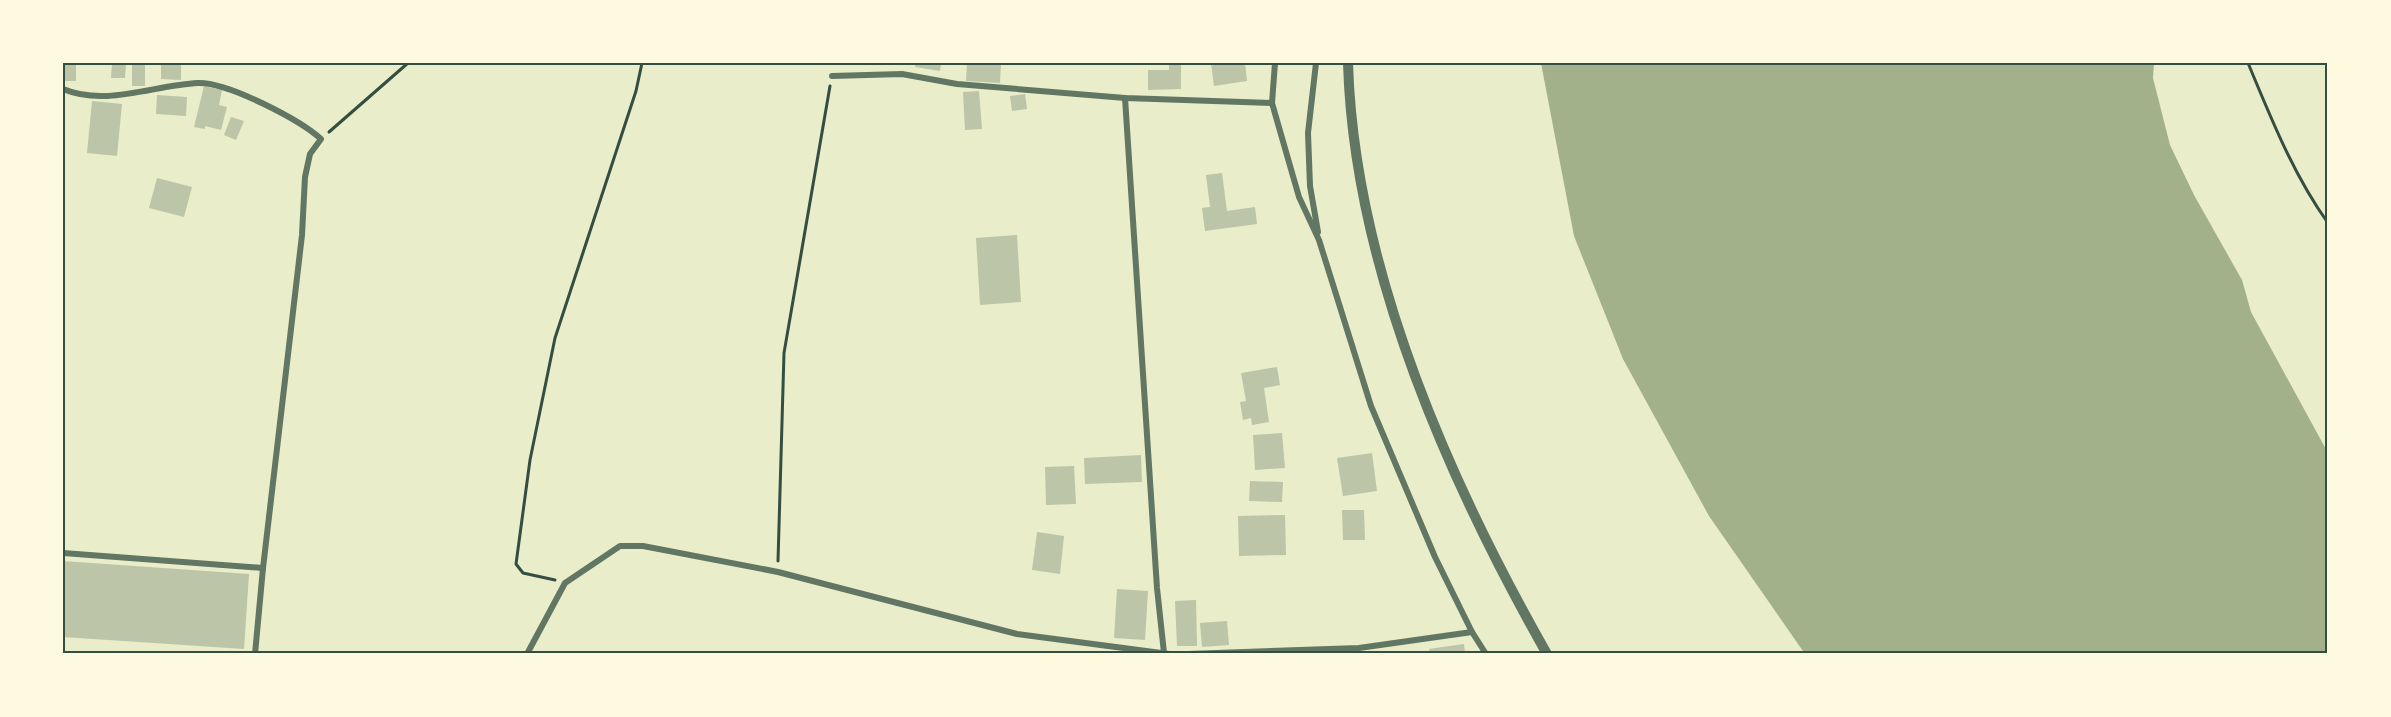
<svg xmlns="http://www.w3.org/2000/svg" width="2391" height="717" viewBox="0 0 2391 717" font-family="'Fira Sans',sans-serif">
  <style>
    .water { fill: #a3b18a }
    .building { fill: #bcc5a7 }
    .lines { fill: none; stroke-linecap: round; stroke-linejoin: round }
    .path { stroke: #344e41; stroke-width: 3 }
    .minor { stroke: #617663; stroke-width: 6 }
    .tertiary { stroke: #617663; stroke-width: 10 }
    .neatline { fill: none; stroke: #344e41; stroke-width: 2 }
  </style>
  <rect width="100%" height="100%" fill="#e9edc9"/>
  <path class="water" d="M1541 63H2154L2153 78 2170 145 2194 195 2242 280 2251 312 2328 453V654H1805L1709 516 1623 359 1574 236Z"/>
  <g class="building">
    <rect x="63" y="63" width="13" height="18"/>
    <path d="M112 63H126L125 78H111Z"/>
    <rect x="132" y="63" width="13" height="23"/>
    <path d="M161 63H181V80L161 79Z"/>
    <path d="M916 63H941L940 71 915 67Z"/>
    <path d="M967 63H1001L1000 83 966 81Z"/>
    <path d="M1169 63H1181V89L1148 90V70H1169Z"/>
    <path d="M1211 63H1245L1247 81 1214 86Z"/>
    <path d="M204 86 222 90 219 105 227 107 221 130 205 126V129L194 127Z"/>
    <path d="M979 91 982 129 965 130 963 92Z"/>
    <path d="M1025 94 1027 109 1012 111 1010 96Z"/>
    <path d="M157 95 187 97 186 116 156 114Z"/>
    <path d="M92 101 122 104 117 156 87 153Z"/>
    <path d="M231 117 244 121 236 140 224 135Z"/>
    <path d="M1222 173 1227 211 1255 207 1257 224 1205 231 1202 208 1210 207 1206 175Z"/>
    <path d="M157 178 192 187 184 217 149 208Z"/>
    <path d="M1017 235 1021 302 980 305 976 238Z"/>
    <path d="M1277 367 1280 385 1264 388 1269 422 1252 425 1251 418 1243 420 1240 402 1246 401 1241 373Z"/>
    <path d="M1282 433 1285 468 1255 470 1253 435Z"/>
    <path d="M1372 453 1377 491 1343 496 1337 458Z"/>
    <path d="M1141 455 1142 482 1085 484 1084 458Z"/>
    <path d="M1074 466 1076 504 1046 505 1045 467Z"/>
    <path d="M1250 481 1283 482 1282 502 1249 501Z"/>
    <path d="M1342 510H1364L1365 540H1343Z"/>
    <path d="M1285 515 1286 555 1239 556 1238 516Z"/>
    <path d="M1037 532 1064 536 1060 574 1032 570Z"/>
    <path d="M63 561 249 574 244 649 63 637Z"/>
    <path d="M1117 589 1148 591 1145 640 1114 638Z"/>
    <path d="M1196 600 1197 646H1177L1175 601Z"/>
    <path d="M1227 621 1229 645 1202 647 1200 623Z"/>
    <path d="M1464 644 1465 654H1430L1429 649Z"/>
  </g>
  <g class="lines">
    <g class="path">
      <path d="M2248 63C2271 118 2293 174 2328 223"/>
      <path d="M329 132 408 63"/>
      <path d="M778 561 784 353 830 86"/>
      <path d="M555 580 523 573 516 564 530 460 555 338 636 91 642 63"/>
    </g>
    <g class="minor">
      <path d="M1275 63 1272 103 1299 197 1319 240 1371 406 1435 557 1472 632 1486 654"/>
      <path d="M1316 63 1308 133 1310 186 1318 232"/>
      <path d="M832 76 902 74 957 84 1125 98 1272 103"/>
      <path d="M63 89C106 107 154 85 198 83 228 82 300 120 321 139L310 154 305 177 302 235 263 568 255 654"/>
      <path d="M1125 98 1157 588 1164 653"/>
      <path d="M63 553 263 568"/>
      <path d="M527 654 565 583 620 546H643L778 572 1017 634 1169 654"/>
      <path d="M1188 654 1359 648 1472 632"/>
    </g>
    <path class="tertiary" d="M1348 63C1354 267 1447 478 1547 654"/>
  </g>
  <rect width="2391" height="717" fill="none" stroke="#fefae0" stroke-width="129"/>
  <rect x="64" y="64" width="2262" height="588" class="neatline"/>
</svg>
